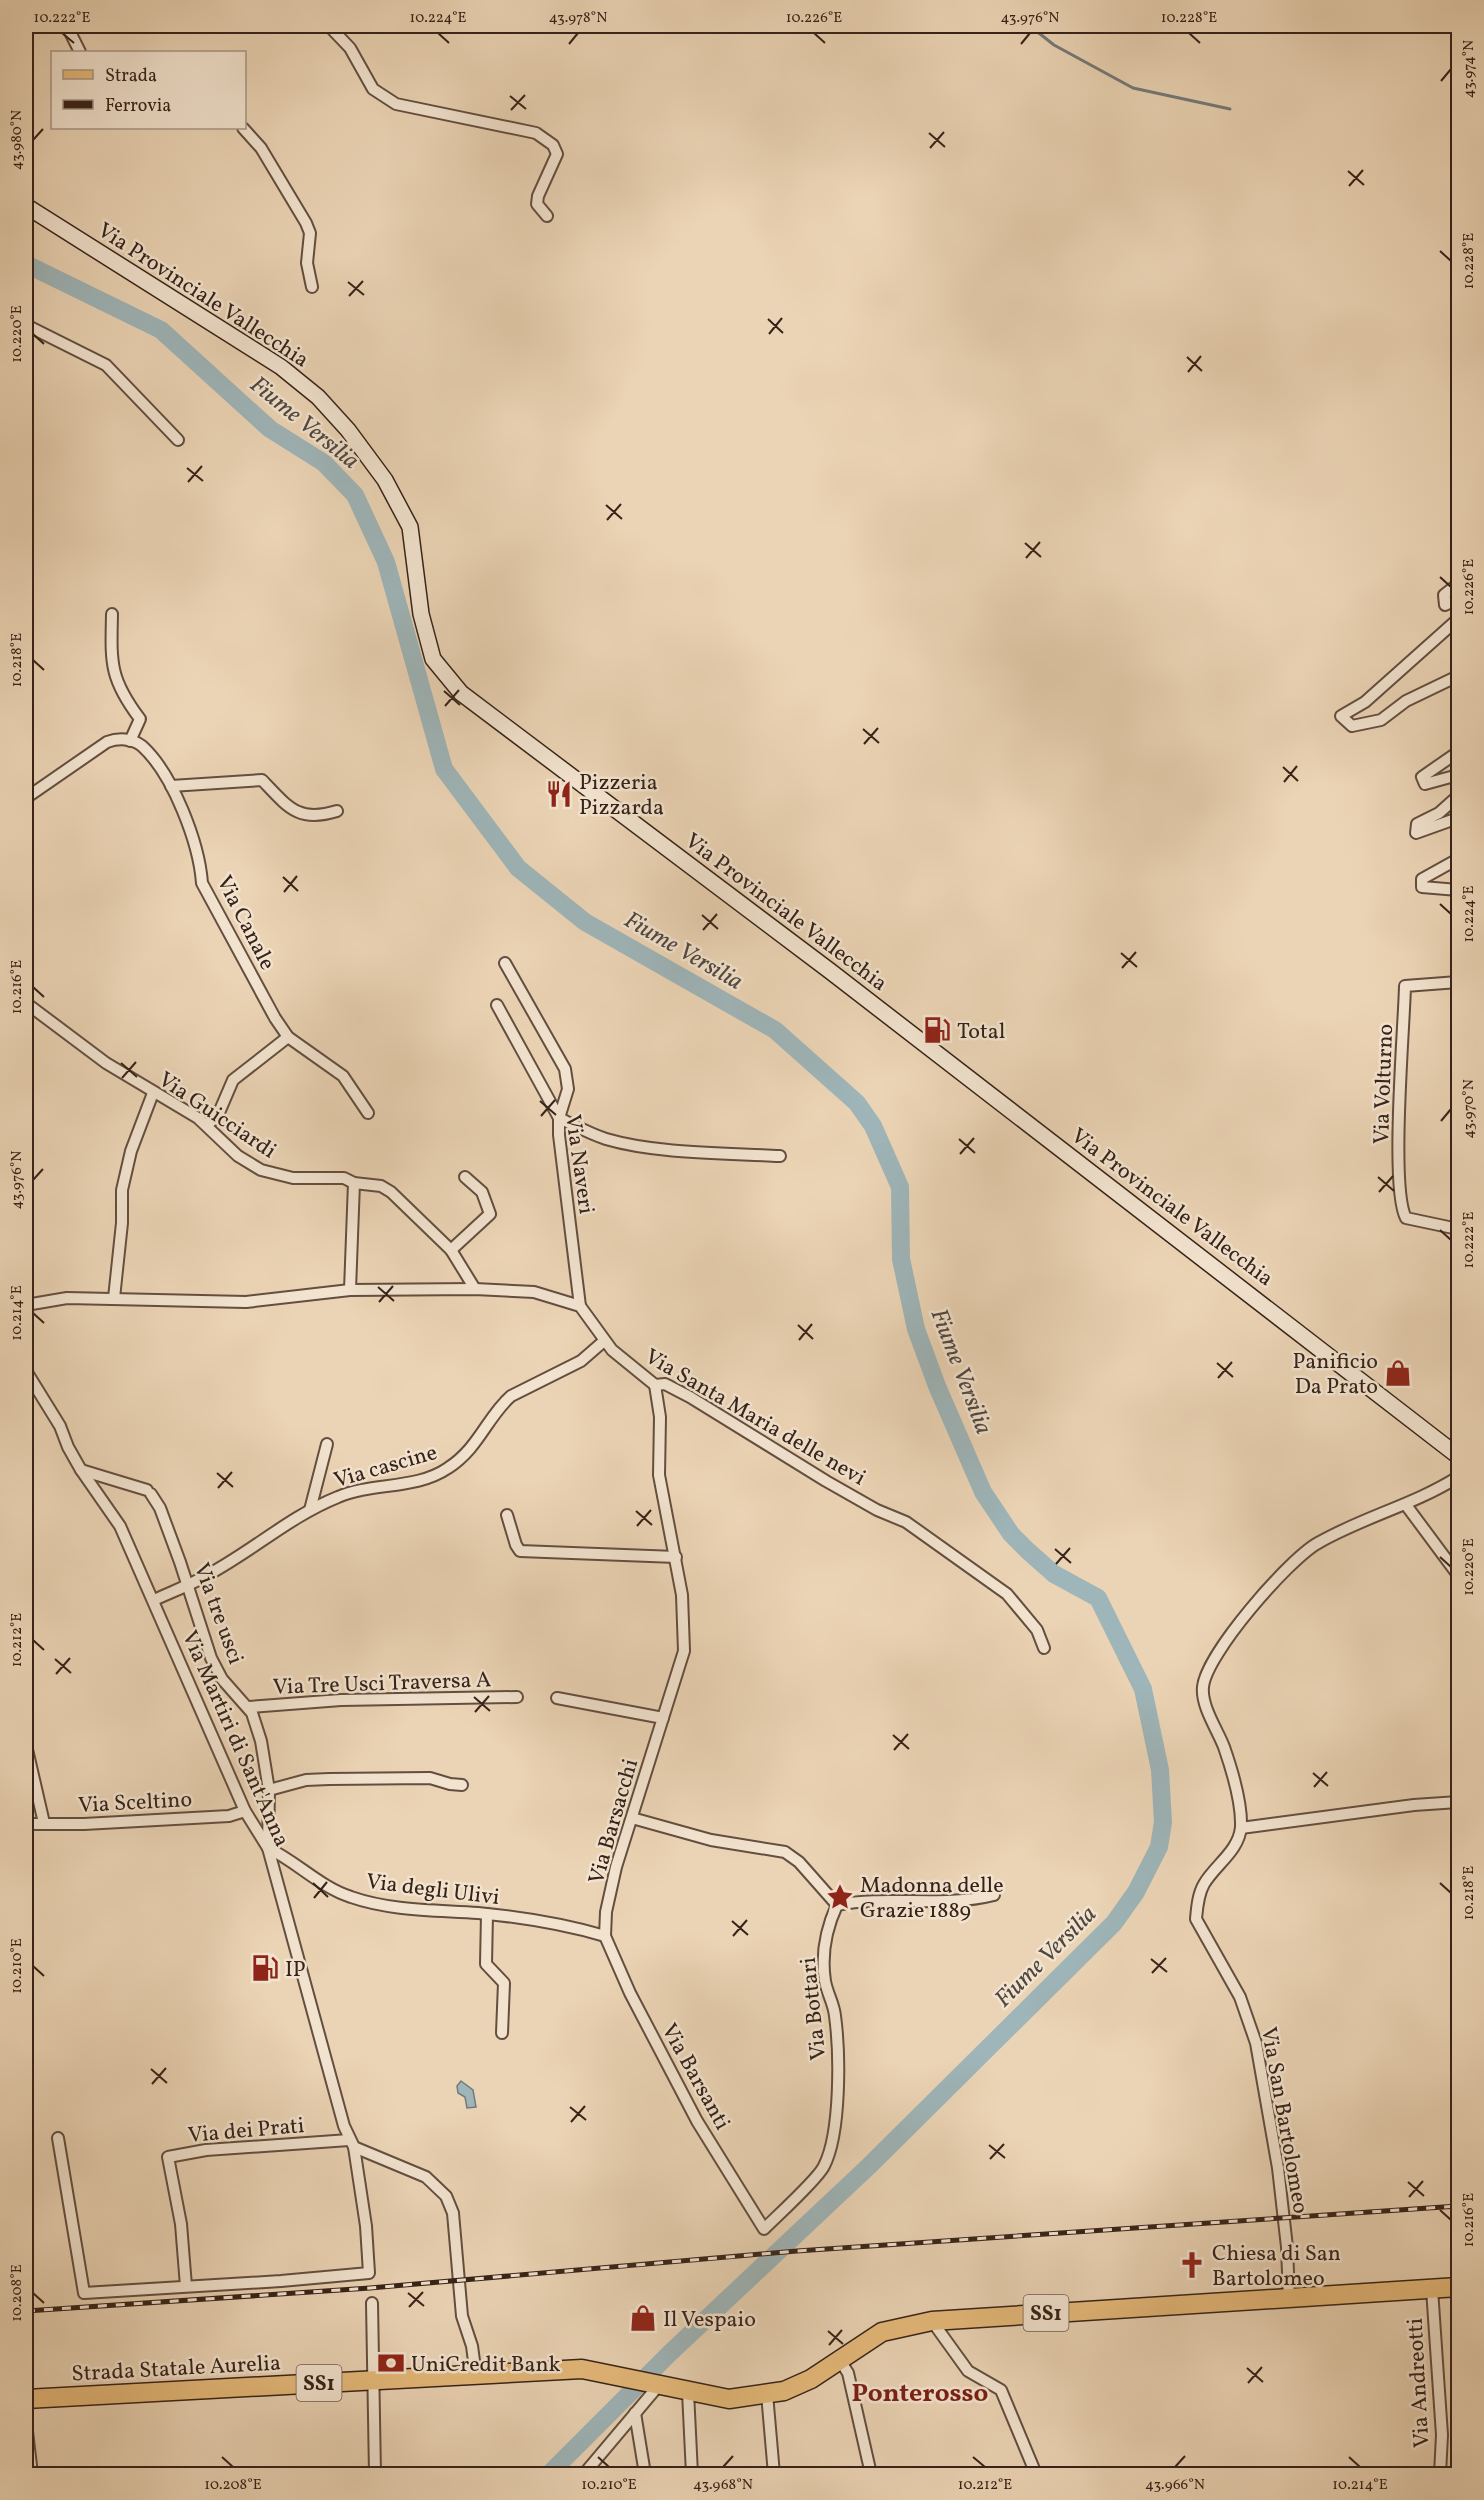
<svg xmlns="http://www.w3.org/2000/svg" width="1484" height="2500" viewBox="0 0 1484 2500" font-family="Vollkorn,serif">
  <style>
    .water { fill: #9eb5b9; stroke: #747a79; stroke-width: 1.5 }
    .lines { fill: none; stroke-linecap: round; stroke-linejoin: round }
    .stream { stroke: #747a79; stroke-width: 3 }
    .river { stroke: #9eb5b9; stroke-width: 18 }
    .minor-casing { stroke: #634e40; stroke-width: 14 }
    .secondary-casing { stroke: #362219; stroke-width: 18 }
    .primary-casing { stroke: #362219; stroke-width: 21 }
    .minor { stroke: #f2e3cf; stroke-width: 10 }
    .secondary { stroke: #f2e3cf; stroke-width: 15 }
    .primary { stroke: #e6ba7a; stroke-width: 18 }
    .rail-casing { stroke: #362219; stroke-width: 5 }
    .rail { stroke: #f2e3cf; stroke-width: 3; stroke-dasharray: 9; stroke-linecap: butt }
    .ticks { fill: none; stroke: #362219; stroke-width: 2 }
    .labels { text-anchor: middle; stroke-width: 5; stroke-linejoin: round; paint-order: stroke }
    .shield { fill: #f2e3cf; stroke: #6e5c50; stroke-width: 1.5 }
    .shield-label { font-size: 21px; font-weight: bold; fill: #362219 }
    .street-label { font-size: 22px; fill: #362219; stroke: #f2e3cf }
    .poi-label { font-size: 22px; fill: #362219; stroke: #f2e3cf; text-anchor: start }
    .water-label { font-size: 24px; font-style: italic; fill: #504741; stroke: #f2e3cf }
    .quarter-label { font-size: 26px; font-weight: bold; fill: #7a1f14; stroke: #f2e3cf }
    .neatline { fill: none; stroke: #362219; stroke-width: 2 }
    .ticks-label { font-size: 15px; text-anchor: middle; fill: #362219 }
  </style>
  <rect width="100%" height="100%" fill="#ebd4b5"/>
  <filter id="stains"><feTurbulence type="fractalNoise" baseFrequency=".00333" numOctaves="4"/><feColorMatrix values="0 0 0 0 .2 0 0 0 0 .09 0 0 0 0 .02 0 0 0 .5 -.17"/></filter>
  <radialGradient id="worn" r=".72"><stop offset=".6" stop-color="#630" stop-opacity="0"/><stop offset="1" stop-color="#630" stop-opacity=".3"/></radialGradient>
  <path class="water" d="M461 2081 473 2090 476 2107 467 2108 465 2097 458 2093 457 2086Z"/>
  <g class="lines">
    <path class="stream" d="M1030 26 1054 45 1133 88 1230 109"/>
    <path class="river" d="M26 264 161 330 270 429 324 463 355 495 386 562 444 769 518 868 585 922 775 1030 857 1103 873 1126 900 1187 901 1259 916 1329 937 1386 983 1492 1011 1534 1028 1551 1054 1574 1098 1598 1143 1689 1160 1770 1163 1822 1159 1847 1136 1892 1114 1923 869 2166 670 2353 549 2474"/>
    <defs>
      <g id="minor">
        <path d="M67 26 80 52"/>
        <path d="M329 26 350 48 373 89 396 104 536 133 553 145 557 154 538 196 537 204 547 216"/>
        <path d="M243 128 261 148 306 223 310 233 307 263 312 287"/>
        <path d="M26 325 106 365 178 440"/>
        <path d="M1458 584 1444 595 1445 605 1458 599"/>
        <path d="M112 614C111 662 109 678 140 719L130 741"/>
        <path d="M1458 619 1365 702 1341 716 1352 726 1381 720 1406 701 1458 676"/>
        <path d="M1458 752 1422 777 1425 784 1458 775"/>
        <path d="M171 786 262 780C288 807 298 823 337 811"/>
        <path d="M1458 796 1439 813 1417 824 1416 833 1458 818"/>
        <path d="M26 798 107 742C118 738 132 738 142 746 173 774 199 843 202 883L275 1018 288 1037 343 1076 368 1113"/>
        <path d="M1458 859 1422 879V887L1458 890"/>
        <path d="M505 963 565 1069 568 1089 559 1118C574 1125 590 1134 606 1139 657 1154 726 1153 780 1156"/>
        <path d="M1458 982 1405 986C1404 1029 1390 1189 1406 1218L1458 1229"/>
        <path d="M26 1003 106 1063 198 1118 238 1156 261 1170 293 1178H344L354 1183 381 1186 391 1192 451 1250 475 1289"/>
        <path d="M497 1005 559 1118V1135L580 1306"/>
        <path d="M207 1125 218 1115 233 1080 288 1037"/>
        <path d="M451 1250 490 1214 482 1192 465 1177"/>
        <path d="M350 1290 354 1183"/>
        <path d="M114 1298 122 1223V1190L131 1151 153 1093"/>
        <path d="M26 1305 67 1298 246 1302 350 1290 475 1289 534 1292 580 1306 612 1350 655 1385 665 1384 690 1397 826 1481 877 1510 906 1522 1007 1594 1037 1630 1044 1648"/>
        <path d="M26 1371 60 1426 68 1447 81 1470 120 1526 245 1811 268 1848 344 2126 354 2147 366 2226 369 2273 281 2281 84 2293 58 2138"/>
        <path d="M81 1470 147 1490"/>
        <path d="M151 1494 160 1508 180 1562 211 1658 222 1679 252 1713 261 1741 269 1790 268 1848C297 1862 320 1887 351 1897 391 1911 436 1910 478 1913 521 1917 564 1924 605 1936"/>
        <path d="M1406 1505 1458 1575"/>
        <path d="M310 1510 327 1444"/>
        <path d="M507 1515 516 1545 520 1551 676 1557"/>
        <path d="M154 1600C169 1593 185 1587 200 1579 248 1555 288 1517 338 1497 373 1482 416 1490 448 1468 479 1448 487 1417 511 1396L581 1361 604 1341"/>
        <path d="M557 1698 663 1718"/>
        <path d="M249 1707 341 1700 517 1697"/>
        <path d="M26 1745 44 1823"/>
        <path d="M269 1790 306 1780 329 1779 430 1778 450 1784 462 1785"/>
        <path d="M632 1818 711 1840 785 1852 799 1862 837 1905C826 1929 821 1955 825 1981 827 1993 834 2004 835 2016 840 2053 841 2133 824 2166 818 2179 777 2216 764 2229L697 2121 630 1993 605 1936 606 1912 616 1867 684 1651 682 1595 659 1475 660 1417 655 1385"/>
        <path d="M26 1824H84L229 1816 245 1811"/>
        <path d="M1241 1828 1414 1805 1458 1802"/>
        <path d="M837 1905C889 1895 942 1908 994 1895"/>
        <path d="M487 1914 486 1964 504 1983 502 2033"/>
        <path d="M354 2147 426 2177 446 2196 453 2213 462 2316 472 2346 476 2376"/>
        <path d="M186 2286 181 2224 168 2157 206 2150 349 2140"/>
        <path d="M1432 2289 1442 2435 1440 2474"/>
        <path d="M1289 2298 1287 2247 1278 2168 1256 2043 1240 1997 1196 1919C1197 1908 1198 1894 1204 1884 1215 1865 1239 1851 1241 1827 1242 1802 1232 1770 1224 1747 1217 1729 1201 1706 1203 1687 1206 1654 1289 1559 1318 1543 1363 1517 1414 1505 1458 1477"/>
        <path d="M372 2303 375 2474"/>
        <path d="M932 2321 968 2371 1001 2390 1036 2474"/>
        <path d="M839 2359 848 2373 871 2474"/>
        <path d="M688 2392 692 2474"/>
        <path d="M767 2394 774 2474"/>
        <path d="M635 2413 645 2474"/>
        <path d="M26 2423 32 2474"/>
        <path d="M584 2474 659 2385"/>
      </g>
      <path id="secondary" d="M26 206 281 367 318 397 348 430 385 480 410 527 421 614 433 659 461 693 830 971 1458 1456"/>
      <path id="primary" d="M26 2399 582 2369 729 2399 784 2391 811 2379 882 2332 932 2321 1458 2287"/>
    </defs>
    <use href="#minor" class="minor-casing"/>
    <use href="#secondary" class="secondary-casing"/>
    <use href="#primary" class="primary-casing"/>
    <use href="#minor" class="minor"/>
    <use href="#secondary" class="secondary"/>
    <use href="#primary" class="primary"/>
    <defs>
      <path id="rail" d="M26 2311 370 2288 797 2251 1458 2206"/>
    </defs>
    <use href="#rail" class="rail-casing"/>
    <use href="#rail" class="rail"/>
  </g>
  <path class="ticks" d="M62 33 74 43M438 33 449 43M814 33 825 43M1189 33 1200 43M569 44 578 33M1021 44 1030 33M1441 81 1451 69M510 96 526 109M511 110 525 95M929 133 945 147M33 140 43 129M930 148 944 132M1348 171 1364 185M1349 186 1363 170M1440 251 1451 261M348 282 364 295M349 296 363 281M768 319 783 333M33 334 44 344M769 334 782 318M1187 357 1202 371M1188 372 1201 356M187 468 203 481M188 482 202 466M606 505 622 519M607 520 621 504M1025 543 1041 557M1026 558 1040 542M1440 577 1451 587M33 660 44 670M444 691 460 705M445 706 459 690M863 729 879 743M864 744 878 728M1283 767 1298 781M1284 782 1297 766M283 877 298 891M284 892 297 876M1440 904 1451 914M702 915 718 929M703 930 717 914M1121 953 1137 967M1122 968 1136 952M33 987 44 997M121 1063 137 1077M122 1078 136 1062M540 1101 556 1115M541 1116 555 1100M1441 1121 1451 1109M959 1139 975 1153M960 1154 974 1138M1378 1177 1394 1191M33 1180 43 1169M1379 1192 1393 1176M1440 1230 1451 1240M378 1287 394 1301M379 1302 393 1286M33 1313 44 1323M798 1325 813 1339M799 1340 812 1324M1217 1363 1233 1377M1218 1378 1232 1362M217 1473 233 1487M218 1488 232 1472M636 1511 652 1525M637 1526 651 1510M1055 1549 1071 1563M1440 1557 1451 1567M1056 1564 1070 1548M33 1640 44 1650M55 1659 71 1673M56 1674 70 1658M474 1697 490 1711M475 1712 489 1696M893 1735 909 1749M894 1750 908 1734M1313 1773 1328 1786M1314 1787 1327 1772M313 1883 328 1897M1440 1883 1451 1893M314 1898 327 1882M732 1921 748 1935M733 1936 747 1920M1151 1959 1167 1972M33 1966 44 1976M1152 1973 1166 1958M151 2069 167 2083M152 2084 166 2068M570 2107 586 2120M571 2122 585 2106M989 2145 1005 2158M990 2159 1004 2144M1408 2182 1424 2196M1409 2197 1423 2181M1440 2210 1451 2220M33 2293 44 2303M408 2293 424 2306M409 2307 423 2292M828 2331 843 2344M829 2345 842 2330M1247 2368 1263 2382M1248 2383 1262 2367M222 2457 233 2467M598 2457 609 2467M973 2457 985 2467M1349 2457 1360 2467M723 2467 733 2456M1175 2467 1185 2456"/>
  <defs>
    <symbol id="restaurant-bare" viewBox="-9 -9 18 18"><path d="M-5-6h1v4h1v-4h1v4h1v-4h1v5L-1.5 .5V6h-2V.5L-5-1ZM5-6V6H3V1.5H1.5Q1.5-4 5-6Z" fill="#8f2418" stroke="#f2e3cf" stroke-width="2.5" paint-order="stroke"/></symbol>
    <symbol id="fuel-bare" viewBox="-9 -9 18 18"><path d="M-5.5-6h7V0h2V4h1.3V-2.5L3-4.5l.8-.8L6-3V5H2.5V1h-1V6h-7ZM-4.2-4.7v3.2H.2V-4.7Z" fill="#8f2418" stroke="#f2e3cf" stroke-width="2.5" paint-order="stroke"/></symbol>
    <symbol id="shop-bare" viewBox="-9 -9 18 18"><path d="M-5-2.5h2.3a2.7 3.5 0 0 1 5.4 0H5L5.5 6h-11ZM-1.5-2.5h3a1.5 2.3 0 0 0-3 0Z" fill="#8f2418" stroke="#f2e3cf" stroke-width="2.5" paint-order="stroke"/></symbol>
    <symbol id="sight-bare" viewBox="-9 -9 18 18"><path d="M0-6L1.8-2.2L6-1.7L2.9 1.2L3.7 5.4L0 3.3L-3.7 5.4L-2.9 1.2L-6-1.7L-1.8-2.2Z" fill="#8f2418" stroke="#f2e3cf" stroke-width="2.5" paint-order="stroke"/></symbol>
    <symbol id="church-bare" viewBox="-9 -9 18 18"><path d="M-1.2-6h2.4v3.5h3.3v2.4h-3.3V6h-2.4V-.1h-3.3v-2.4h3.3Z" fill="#8f2418" stroke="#f2e3cf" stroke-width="2.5" paint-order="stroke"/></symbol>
    <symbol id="bank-bare" viewBox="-9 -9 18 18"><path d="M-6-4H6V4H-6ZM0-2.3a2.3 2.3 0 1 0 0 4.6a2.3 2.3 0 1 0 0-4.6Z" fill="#8f2418" stroke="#f2e3cf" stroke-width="2.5" paint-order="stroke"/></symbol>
  </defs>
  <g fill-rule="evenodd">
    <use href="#restaurant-bare" x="540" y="775" width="38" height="38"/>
    <use href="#fuel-bare" x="918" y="1011" width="38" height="38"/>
    <use href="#shop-bare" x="1379" y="1354" width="38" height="38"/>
    <use href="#sight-bare" x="821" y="1878" width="38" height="38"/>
    <use href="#fuel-bare" x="246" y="1949" width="38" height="38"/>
    <use href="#church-bare" x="1173" y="2246" width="38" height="38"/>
    <use href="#shop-bare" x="624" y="2299" width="38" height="38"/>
    <use href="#bank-bare" x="372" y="2344" width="38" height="38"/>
  </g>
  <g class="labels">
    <g class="shield">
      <rect x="1023.5" y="2295" width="45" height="36" rx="4.5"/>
      <rect x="296.5" y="2365" width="45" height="36" rx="4.5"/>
    </g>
    <g class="shield-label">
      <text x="1046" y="2320">SS1</text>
      <text x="319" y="2390">SS1</text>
    </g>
    <g class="street-label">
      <text transform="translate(204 294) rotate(33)" y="8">Via Provinciale Vallecchia</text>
      <text transform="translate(787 911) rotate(37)" y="8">Via Provinciale Vallecchia</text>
      <text transform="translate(247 922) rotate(63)" y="8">Via Canale</text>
      <text transform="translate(1382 1084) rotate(-88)" y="8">Via Volturno</text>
      <text transform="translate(218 1114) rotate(34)" y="8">Via Guicciardi</text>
      <text transform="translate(581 1164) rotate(82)" y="8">Via Naveri</text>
      <text transform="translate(1173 1206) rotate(37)" y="8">Via Provinciale Vallecchia</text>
      <text transform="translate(756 1416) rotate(30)" y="8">Via Santa Maria delle nevi</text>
      <text transform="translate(385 1465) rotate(-16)" y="8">Via cascine</text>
      <text transform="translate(220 1613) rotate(70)" y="8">Via tre usci</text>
      <text transform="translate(382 1682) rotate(-2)" y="8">Via Tre Usci Traversa A</text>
      <text transform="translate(237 1738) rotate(66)" y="8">Via Martiri di Sant'Anna</text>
      <text transform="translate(135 1801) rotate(-3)" y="8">Via Sceltino</text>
      <text transform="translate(612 1821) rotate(-74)" y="8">Via Barsacchi</text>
      <text transform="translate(433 1888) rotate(7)" y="8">Via degli Ulivi</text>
      <text transform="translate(812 2009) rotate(-96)" y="8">Via Bottari</text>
      <text transform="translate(697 2076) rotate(61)" y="8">Via Barsanti</text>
      <text transform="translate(1286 2120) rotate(80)" y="8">Via San Bartolomeo</text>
      <text transform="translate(246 2129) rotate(-5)" y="8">Via dei Prati</text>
      <text transform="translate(176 2367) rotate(-3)" y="8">Strada Statale Aurelia</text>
      <text transform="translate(1417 2383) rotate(-93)" y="8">Via Andreotti</text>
    </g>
    <g class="poi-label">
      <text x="579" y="789">Pizzeria<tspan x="579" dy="25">Pizzarda</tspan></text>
      <text x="957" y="1038">Total</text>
      <text x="1378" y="1368" text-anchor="end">Panificio<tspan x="1378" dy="25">Da Prato</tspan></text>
      <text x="860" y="1892">Madonna delle<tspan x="860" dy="25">Grazie 1889</tspan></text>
      <text x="285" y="1976">IP</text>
      <text x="1212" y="2260">Chiesa di San<tspan x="1212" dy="25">Bartolomeo</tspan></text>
      <text x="663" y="2326">Il Vespaio</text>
      <text x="411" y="2371">UniCredit Bank</text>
    </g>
    <g class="water-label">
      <text transform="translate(305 422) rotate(39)" y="8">Fiume Versilia</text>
      <text transform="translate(684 950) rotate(30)" y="8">Fiume Versilia</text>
      <text transform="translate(962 1371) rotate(69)" y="8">Fiume Versilia</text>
      <text transform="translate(1045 1956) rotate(-45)" y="8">Fiume Versilia</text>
    </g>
    <g class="quarter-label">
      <text x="920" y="2401">Ponterosso</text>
    </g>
  </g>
  <rect width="1484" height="2500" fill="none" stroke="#ebd4b5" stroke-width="66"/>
  <rect x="51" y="51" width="195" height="78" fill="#f2e3cf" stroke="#a79686" stroke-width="1.5"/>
  <rect x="63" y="70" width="30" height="9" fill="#e6ba7a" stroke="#a79686" stroke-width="1.5"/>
  <text x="105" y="81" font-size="18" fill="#362219">Strada</text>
  <rect x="63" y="100" width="30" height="9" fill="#362219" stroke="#a79686" stroke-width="1.5"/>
  <text x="105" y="111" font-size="18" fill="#362219">Ferrovia</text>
  <rect x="33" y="33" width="1418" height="2434" class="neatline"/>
  <g class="ticks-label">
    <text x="62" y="22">10.222°E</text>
    <text x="438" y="22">10.224°E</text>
    <text x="578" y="22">43.978°N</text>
    <text x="814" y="22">10.226°E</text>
    <text x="1030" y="22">43.976°N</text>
    <text x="1189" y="22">10.228°E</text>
    <text transform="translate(1468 69) rotate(-90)" y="5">43.974°N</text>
    <text transform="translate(16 140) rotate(-90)" y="5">43.980°N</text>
    <text transform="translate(1468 261) rotate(-90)" y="5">10.228°E</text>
    <text transform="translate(16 334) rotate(-90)" y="5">10.220°E</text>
    <text transform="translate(1468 587) rotate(-90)" y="5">10.226°E</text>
    <text transform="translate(16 660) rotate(-90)" y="5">10.218°E</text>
    <text transform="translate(1468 914) rotate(-90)" y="5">10.224°E</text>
    <text transform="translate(16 987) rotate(-90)" y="5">10.216°E</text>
    <text transform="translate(1468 1109) rotate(-90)" y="5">43.970°N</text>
    <text transform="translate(16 1180) rotate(-90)" y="5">43.976°N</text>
    <text transform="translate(1468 1240) rotate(-90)" y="5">10.222°E</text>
    <text transform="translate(16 1313) rotate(-90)" y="5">10.214°E</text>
    <text transform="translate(1468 1567) rotate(-90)" y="5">10.220°E</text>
    <text transform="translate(16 1640) rotate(-90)" y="5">10.212°E</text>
    <text transform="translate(1468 1893) rotate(-90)" y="5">10.218°E</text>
    <text transform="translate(16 1966) rotate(-90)" y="5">10.210°E</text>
    <text transform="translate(1468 2220) rotate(-90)" y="5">10.216°E</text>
    <text transform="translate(16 2293) rotate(-90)" y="5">10.208°E</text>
    <text x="233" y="2489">10.208°E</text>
    <text x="609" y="2489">10.210°E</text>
    <text x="723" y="2489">43.968°N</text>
    <text x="985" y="2489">10.212°E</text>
    <text x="1175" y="2489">43.966°N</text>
    <text x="1360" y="2489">10.214°E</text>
  </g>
  <rect width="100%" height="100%" filter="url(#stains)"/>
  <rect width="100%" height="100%" fill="url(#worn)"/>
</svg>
